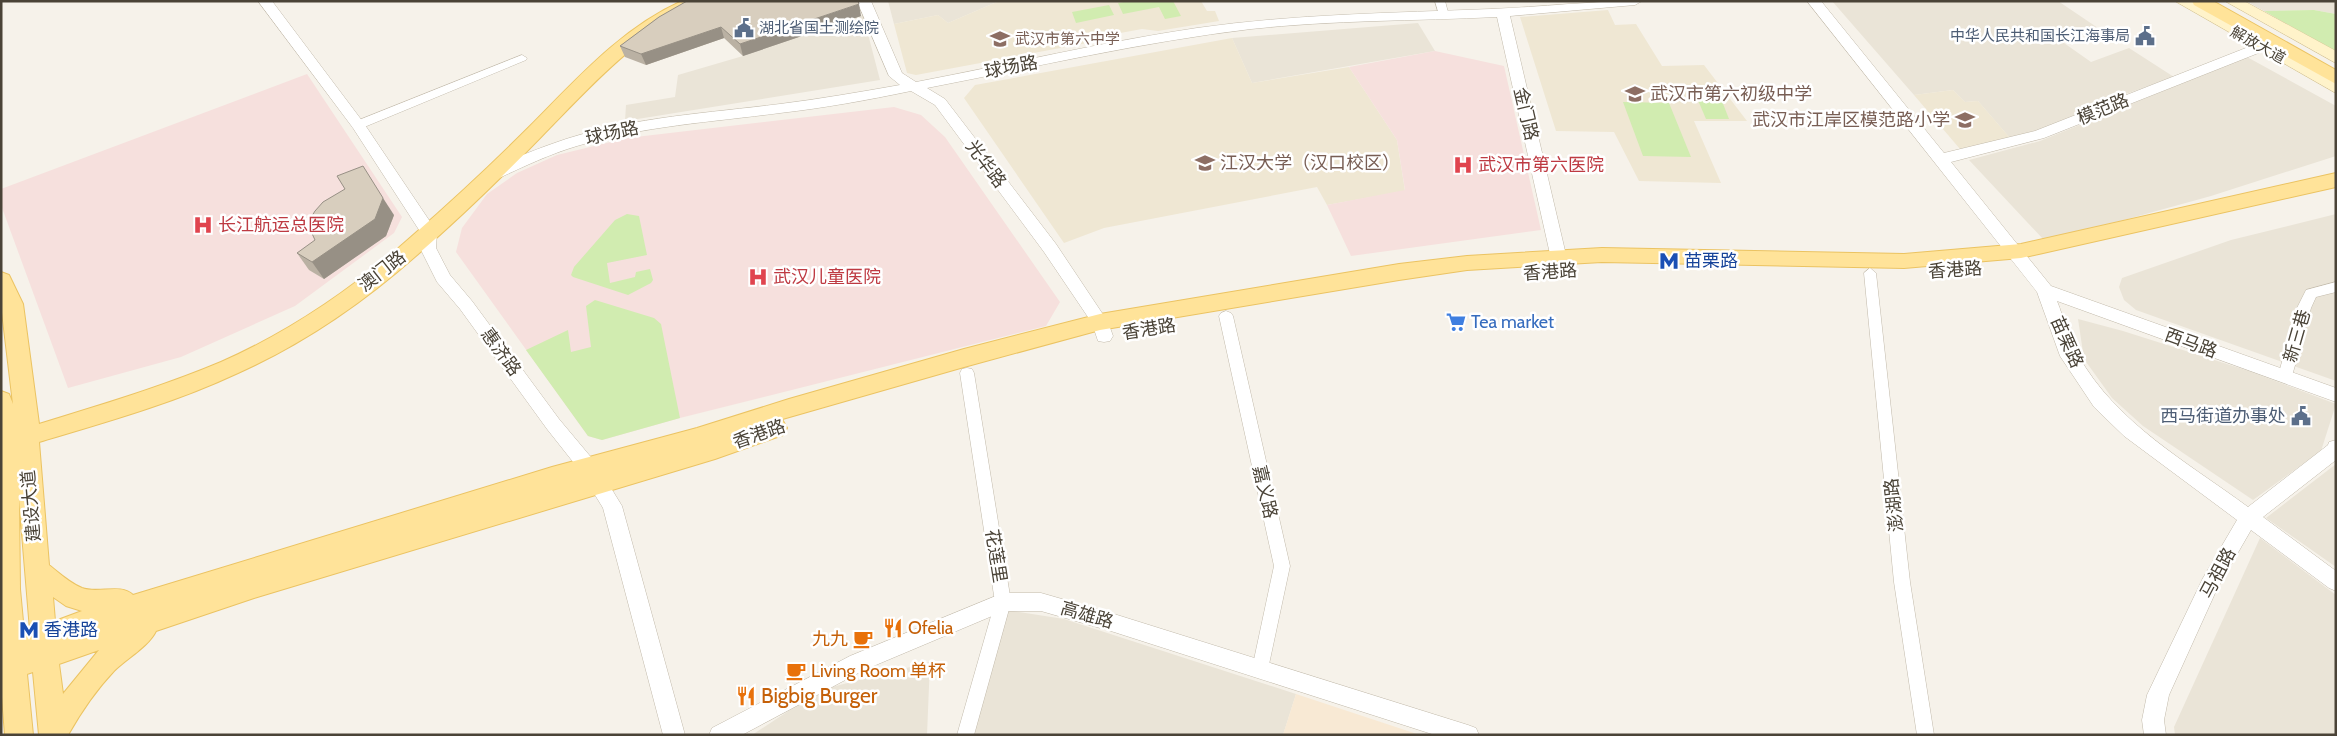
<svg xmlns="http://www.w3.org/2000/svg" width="2337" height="736" viewBox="0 0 2337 736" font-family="Cabin,'Noto Sans SC',sans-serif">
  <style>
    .residential { fill: #eae4d7 }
    .commercial { fill: #f8e9d4 }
    .education { fill: #efe7d3 }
    .medical { fill: #f6e0dd }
    .green { fill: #d1ecb0 }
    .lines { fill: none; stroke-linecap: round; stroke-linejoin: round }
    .minor-casing { stroke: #c2baab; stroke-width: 1 }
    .tertiary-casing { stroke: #c2baab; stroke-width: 1 }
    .secondary-casing { stroke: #d8c797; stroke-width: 1 }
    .primary-casing { stroke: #ebc362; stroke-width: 2 }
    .minor { fill: #fff; fill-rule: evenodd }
    .tertiary { fill: #fff; fill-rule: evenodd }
    .secondary { fill: #fff3ca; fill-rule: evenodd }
    .primary { fill: #ffe399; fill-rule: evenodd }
    .wall { fill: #bab1a3 }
    .shaded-wall { fill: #979085 }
    .building { fill: #d8cebe; stroke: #979085 }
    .labels { text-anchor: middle; stroke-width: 5; stroke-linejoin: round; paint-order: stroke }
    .far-service-label { font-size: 15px; fill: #4e5e75; stroke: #fff; text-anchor: start }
    .far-education-label { font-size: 15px; fill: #785e54; stroke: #fff; text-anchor: start }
    .far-street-label { font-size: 15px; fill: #4a4337; stroke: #fff }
    .street-label { font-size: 18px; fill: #4a4337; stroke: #fff }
    .education-label { font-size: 18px; fill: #785e54; stroke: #fff; text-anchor: start }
    .health-label { font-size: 18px; fill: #be3a42; stroke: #fff; text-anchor: start }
    .transit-label { font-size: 18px; fill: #164399; stroke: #fff; text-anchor: start }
    .shop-label { font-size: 18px; fill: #366cbe; stroke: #fff; text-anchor: start }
    .service-label { font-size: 18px; fill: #4e5e75; stroke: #fff; text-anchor: end }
    .food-label { font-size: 18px; fill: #c56008; stroke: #fff; text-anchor: start }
    .near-food-label { font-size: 21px; fill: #c56008; stroke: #fff; text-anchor: start }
  </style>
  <rect width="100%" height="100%" fill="#f6f2ea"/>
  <g class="residential">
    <path d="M888 1H999L948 23 938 15 894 24Z"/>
    <path d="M1832 1H2058L2098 28 2064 43 2091 62 2129 48 2174 77 2106 101 2038 132 2010 138 1978 101 1965 102 1953 90 1914 95Z"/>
    <path d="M2246 1H2336V14L2314 10 2264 11Z"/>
    <path d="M863 15 880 80 625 121 626 105 675 97 678 75 743 56Z"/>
    <path d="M1418 23 1435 51 1252 83 1232 38Z"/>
    <path d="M2247 57 2336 106V156L2211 196 2124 220 2043 239 1969 160 2040 141Z"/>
    <path d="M2336 214V381L2136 310 2124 300 2119 287 2122 278 2231 240Z"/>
    <path d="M2078 319 2123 331 2249 371 2336 404 2321 451 2253 500 2143 426 2112 398 2084 359Z"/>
    <path d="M2336 464V567L2266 518Z"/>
    <path d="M2260 538 2336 595V735H2175L2174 727Z"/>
    <path d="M1006 610 1064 619 1296 694 1283 735H972Z"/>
    <path d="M930 662 927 735H752L820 690Z"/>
  </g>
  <path class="commercial" d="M1296 694 1420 735H1283Z"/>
  <g class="education">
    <path d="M999 1H1201L1207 11H1215L1219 21 1158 31 1142 29 1104 36 1098 41 916 75 907 73 894 24 938 15 948 23Z"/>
    <path d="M1608 10 1615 25 1636 24 1662 66 1704 65 1747 121H1694L1721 183 1639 181 1614 132 1556 131 1520 17Z"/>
    <path d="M1232 38 1252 83 1349 67 1397 140 1405 191 1327 205 1317 187 1104 228 1064 243 964 98 975 85Z"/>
    <path d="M1953 90 1965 102 1978 101 2010 138 1960 149 1914 95Z"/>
  </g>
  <g class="medical">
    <path d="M1435 51 1504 66 1541 230 1351 256 1327 205 1405 190 1397 140 1349 67Z"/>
    <path d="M307 74 402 217 394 233 295 306 181 357 68 388 1 205V189Z"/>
    <path d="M894 107 921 115 945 137 1060 302 1046 326 680 418 602 440 588 436 456 252 462 228 487 194 517 173 557 155 627 138Z"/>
  </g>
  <g class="green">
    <path d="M1129 1H1173L1181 16 1165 19 1159 7 1123 14 1118 3Z"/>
    <path d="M1109 5 1114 15 1076 23 1072 12Z"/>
    <path d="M2314 10 2336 14V52L2264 11Z"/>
    <path d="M1694 91H1718L1729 119H1706Z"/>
    <path d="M1623 102 1669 103 1691 157 1643 156Z"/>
    <path d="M627 214 639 216 647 255 607 263 610 283 635 277 636 272 650 269 653 280 651 283 628 295 573 277 571 275 574 267 615 220Z"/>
    <path d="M595 300 654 318 661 324 680 418 602 440 588 436 526 350 568 330 571 352 591 347 586 306Z"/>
  </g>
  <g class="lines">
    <defs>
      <g id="minor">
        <path d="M1435 1H1445L1449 16 1448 18H1440Z"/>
        <path d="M522 55 527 58 526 60 362 128H354L352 125 354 122Z"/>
        <path d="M1870 268 1876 273 1910 582 1934 735H1917L1894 582 1864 273Z"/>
        <path d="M2336 282V292L2316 297 2311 308 2292 376 2290 380H2280L2278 376 2297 308 2306 290Z"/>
        <path d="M1226 311 1231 313 1233 316 1290 566 1268 669 1266 674 1260 677 1254 674 1252 669 1274 566 1219 316 1221 313Z"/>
        <path d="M967 368 972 369 974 373 1011 602 974 735H957L995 602 960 373 962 369Z"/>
      </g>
      <g id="tertiary">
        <path d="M258 1H272L363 122 437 232 436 248 450 275 472 301 559 419 595 462 622 506 685 735H663L603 508 581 472 547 429 460 309 437 282 420 248 421 233 353 128Z"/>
        <path d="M857 1H871L902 73 916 82C1010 64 1103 42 1197 28 1295 14 1393 13 1491 9 1541 7 1591 1 1642 1L1635 5 1510 16 1570 272 1568 276 1562 278 1556 276 1554 272 1497 17C1415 21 1333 20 1251 29 1142 42 1035 67 927 88L945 99 1056 244 1108 322 1113 336 1110 341 1104 342 1098 341 1092 323 1044 252 935 105 911 91C868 100 824 108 780 113 712 122 643 126 577 146 550 154 525 166 499 178H489L486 174 489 170C514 158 539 148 566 139 635 117 709 113 780 104 820 99 860 92 900 85L889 76Z"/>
        <path d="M1807 1H1821L1944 153 2035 131 2256 44 2261 43 2268 47 2266 50 2044 138 1951 162 2051 286 2336 388V402L2057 301C2064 318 2068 339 2078 355 2116 423 2187 462 2248 507L2328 445 2329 442 2336 440V460L2263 517 2336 571V591L2329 588 2251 530 2217 589 2169 695 2164 720 2166 735H2144L2142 720 2147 695 2203 578 2237 520 2124 436 2094 407 2060 356 2037 292Z"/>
        <path d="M1003 593H1041L1114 614 1468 725 1476 728 1479 735H1435L1114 632 1041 611H1004L864 670 742 735H709L712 728 850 656Z"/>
      </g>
      <g id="secondary">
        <path d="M2175 1H2194L2336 81V93Z"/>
        <path d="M2225 1H2244L2336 51V63Z"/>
      </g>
      <g id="primary">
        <path d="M682 1H705L703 5C635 35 592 85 541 137 501 178 460 218 417 255 364 302 303 344 238 373 174 403 106 422 39 442L49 565C59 573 70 583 82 588 98 594 121 583 133 595L552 467 697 428 789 399 964 349 1100 314 1399 264 1467 256 1602 248 1904 254 2021 244 2336 173V187L2021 258 1904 268 1602 262 1467 270 1399 280 1100 330 964 367 779 420 783 421 787 428 783 435 715 459 254 598 156 631C149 646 126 659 114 671 96 690 81 712 68 735H39L33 672 27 674 33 735H5L1 684V391L9 394 13 404 1 304V272L9 275 23 304 39 424C100 405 162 387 221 362 289 332 355 287 411 237 451 202 491 165 528 128 576 80 620 29 682 1ZM19 498 30 630 24 632 20 589ZM53 597 66 606 82 611 55 621ZM99 650 63 694 59 664Z"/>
        <path d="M2192 1H2213L2336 70V84L2194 5Z"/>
      </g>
    </defs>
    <use href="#minor" class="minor-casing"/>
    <use href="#tertiary" class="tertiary-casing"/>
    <use href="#secondary" class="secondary-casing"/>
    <use href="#primary" class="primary-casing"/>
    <use href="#minor" class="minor"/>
    <use href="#tertiary" class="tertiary"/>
    <use href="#secondary" class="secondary"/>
    <use href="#primary" class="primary"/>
  </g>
  <g class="wall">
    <path d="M861 16 743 56 724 38 646 65 625 57 620 46 659 17Z"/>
    <path d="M394 215 386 236 324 279 309 270 297 253Z"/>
  </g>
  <g class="shaded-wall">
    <path d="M859 4 861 16 743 56 740 44Z"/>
    <path d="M721 27 724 38 646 65 641 54Z"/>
    <path d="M383 198 394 215 386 236 324 279 312 262Z"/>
  </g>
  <g class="building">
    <path d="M687 1H858L859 4 740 44 721 27 641 54 620 46 659 17Z"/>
    <path d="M363 166 383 198 375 219 312 262 297 253 315 240 309 227 310 219 315 211 323 202 345 189 337 176Z"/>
  </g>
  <defs>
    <symbol id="civic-bare" viewBox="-9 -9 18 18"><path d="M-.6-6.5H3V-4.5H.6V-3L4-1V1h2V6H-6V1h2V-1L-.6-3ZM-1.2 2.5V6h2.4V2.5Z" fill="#5c6f8a" stroke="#fff" stroke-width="2.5" paint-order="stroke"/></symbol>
    <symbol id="school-bare" viewBox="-9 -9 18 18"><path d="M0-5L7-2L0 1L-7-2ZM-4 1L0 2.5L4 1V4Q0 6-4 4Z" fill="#8d6e63" stroke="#fff" stroke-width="2.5" paint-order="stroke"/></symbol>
    <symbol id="university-bare" viewBox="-9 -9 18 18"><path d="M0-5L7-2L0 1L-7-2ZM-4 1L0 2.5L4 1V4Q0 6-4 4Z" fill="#8d6e63" stroke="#fff" stroke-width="2.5" paint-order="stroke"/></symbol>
    <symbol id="hospital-bare" viewBox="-9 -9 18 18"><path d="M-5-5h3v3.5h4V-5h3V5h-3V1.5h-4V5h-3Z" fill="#e0444e" stroke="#fff" stroke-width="2.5" paint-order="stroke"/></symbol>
    <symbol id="metro-bare" viewBox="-9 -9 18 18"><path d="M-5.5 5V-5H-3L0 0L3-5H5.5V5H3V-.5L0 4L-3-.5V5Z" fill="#1a4fb4" stroke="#fff" stroke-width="2.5" paint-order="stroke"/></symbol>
    <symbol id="supermarket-bare" viewBox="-9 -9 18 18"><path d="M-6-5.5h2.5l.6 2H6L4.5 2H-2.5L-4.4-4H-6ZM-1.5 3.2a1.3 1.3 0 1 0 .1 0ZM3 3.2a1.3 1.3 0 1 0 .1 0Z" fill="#3f7fe0" stroke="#fff" stroke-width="2.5" paint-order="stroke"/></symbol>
    <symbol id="restaurant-bare" viewBox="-9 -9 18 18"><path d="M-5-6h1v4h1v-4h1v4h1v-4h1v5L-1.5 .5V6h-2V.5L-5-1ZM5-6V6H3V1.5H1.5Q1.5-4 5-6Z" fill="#e8710a" stroke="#fff" stroke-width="2.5" paint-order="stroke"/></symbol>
    <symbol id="cafe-bare" viewBox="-9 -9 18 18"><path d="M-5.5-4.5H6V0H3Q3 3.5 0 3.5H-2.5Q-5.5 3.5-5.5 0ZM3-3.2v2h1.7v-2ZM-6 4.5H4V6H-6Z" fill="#e8710a" stroke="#fff" stroke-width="2.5" paint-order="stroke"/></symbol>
  </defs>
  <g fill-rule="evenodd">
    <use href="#civic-bare" x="730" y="14" width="28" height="28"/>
    <use href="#civic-bare" x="2131" y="22" width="28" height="28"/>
    <use href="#school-bare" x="986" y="25" width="28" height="28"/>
    <use href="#school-bare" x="1621" y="80" width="28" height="28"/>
    <use href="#school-bare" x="1951" y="106" width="28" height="28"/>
    <use href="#university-bare" x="1191" y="149" width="28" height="28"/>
    <use href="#hospital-bare" x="1449" y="151" width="28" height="28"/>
    <use href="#hospital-bare" x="189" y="211" width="28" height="28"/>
    <use href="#metro-bare" x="1655" y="247" width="28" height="28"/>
    <use href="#hospital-bare" x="744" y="263" width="28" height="28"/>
    <use href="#supermarket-bare" x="1442" y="308" width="28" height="28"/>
    <use href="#civic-bare" x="2287" y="402" width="28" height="28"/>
    <use href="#restaurant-bare" x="879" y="614" width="28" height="28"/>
    <use href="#metro-bare" x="15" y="616" width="28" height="28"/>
    <use href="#cafe-bare" x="849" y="625" width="28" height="28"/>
    <use href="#cafe-bare" x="782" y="657" width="28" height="28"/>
    <use href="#restaurant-bare" x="732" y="682" width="28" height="28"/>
  </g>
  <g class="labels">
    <g class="far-service-label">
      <text x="759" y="33">湖北省国土测绘院</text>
      <text x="2130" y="41" text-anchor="end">中华人民共和国长江海事局</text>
    </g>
    <g class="far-education-label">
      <text x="1015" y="44">武汉市第六中学</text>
    </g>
    <g class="far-street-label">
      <text transform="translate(2258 45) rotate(29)" y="5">解放大道</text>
    </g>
    <g class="street-label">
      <text transform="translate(1011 67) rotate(-11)" y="6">球场路</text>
      <text transform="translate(2103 109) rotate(-22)" y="6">模范路</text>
      <text transform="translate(1526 114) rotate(77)" y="6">金门路</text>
      <text transform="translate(612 133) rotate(-12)" y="6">球场路</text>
      <text transform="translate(986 164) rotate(53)" y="6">光华路</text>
      <text transform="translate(1955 270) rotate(-4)" y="6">香港路</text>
      <text transform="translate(382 271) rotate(-38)" y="6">澳门路</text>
      <text transform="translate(1550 272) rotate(-4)" y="6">香港路</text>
      <text transform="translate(1149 329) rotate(-9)" y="6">香港路</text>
      <text transform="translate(2297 336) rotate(-74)" y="6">新三巷</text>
      <text transform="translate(2067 342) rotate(66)" y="6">苗栗路</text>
      <text transform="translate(2191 343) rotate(20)" y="6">西马路</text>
      <text transform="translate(501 352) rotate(54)" y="6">惠济路</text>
      <text transform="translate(759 434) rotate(-19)" y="6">香港路</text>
      <text transform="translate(1265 492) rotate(77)" y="6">嘉义路</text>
      <text transform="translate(1894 505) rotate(-96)" y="6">澎湖路</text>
      <text transform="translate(31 506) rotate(-95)" y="6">建设大道</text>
      <text transform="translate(996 556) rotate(81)" y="6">花莲里</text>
      <text transform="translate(2218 573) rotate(-62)" y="6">马祖路</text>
      <text transform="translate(1087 615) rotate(16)" y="6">高雄路</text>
    </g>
    <g class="education-label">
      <text x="1650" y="100">武汉市第六初级中学</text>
      <text x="1950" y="126" text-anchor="end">武汉市江岸区模范路小学</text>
      <text x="1220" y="169">江汉大学（汉口校区）</text>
    </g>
    <g class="health-label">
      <text x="1478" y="171">武汉市第六医院</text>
      <text x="218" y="231">长江航运总医院</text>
      <text x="773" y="283">武汉儿童医院</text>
    </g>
    <g class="transit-label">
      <text x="1684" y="267">苗栗路</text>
      <text x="44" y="636">香港路</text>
    </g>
    <g class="shop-label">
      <text x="1471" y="328">Tea market</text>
    </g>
    <g class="service-label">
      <text x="2286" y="422">西马街道办事处</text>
    </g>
    <g class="food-label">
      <text x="908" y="634">Ofelia</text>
      <text x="848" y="645" text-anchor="end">九九</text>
      <text x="811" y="677">Living Room 单杯</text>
    </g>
    <g class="near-food-label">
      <text x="761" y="703">Bigbig Burger</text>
    </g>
  </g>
  <rect width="2337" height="736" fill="none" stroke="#4a4337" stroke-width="5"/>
</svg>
